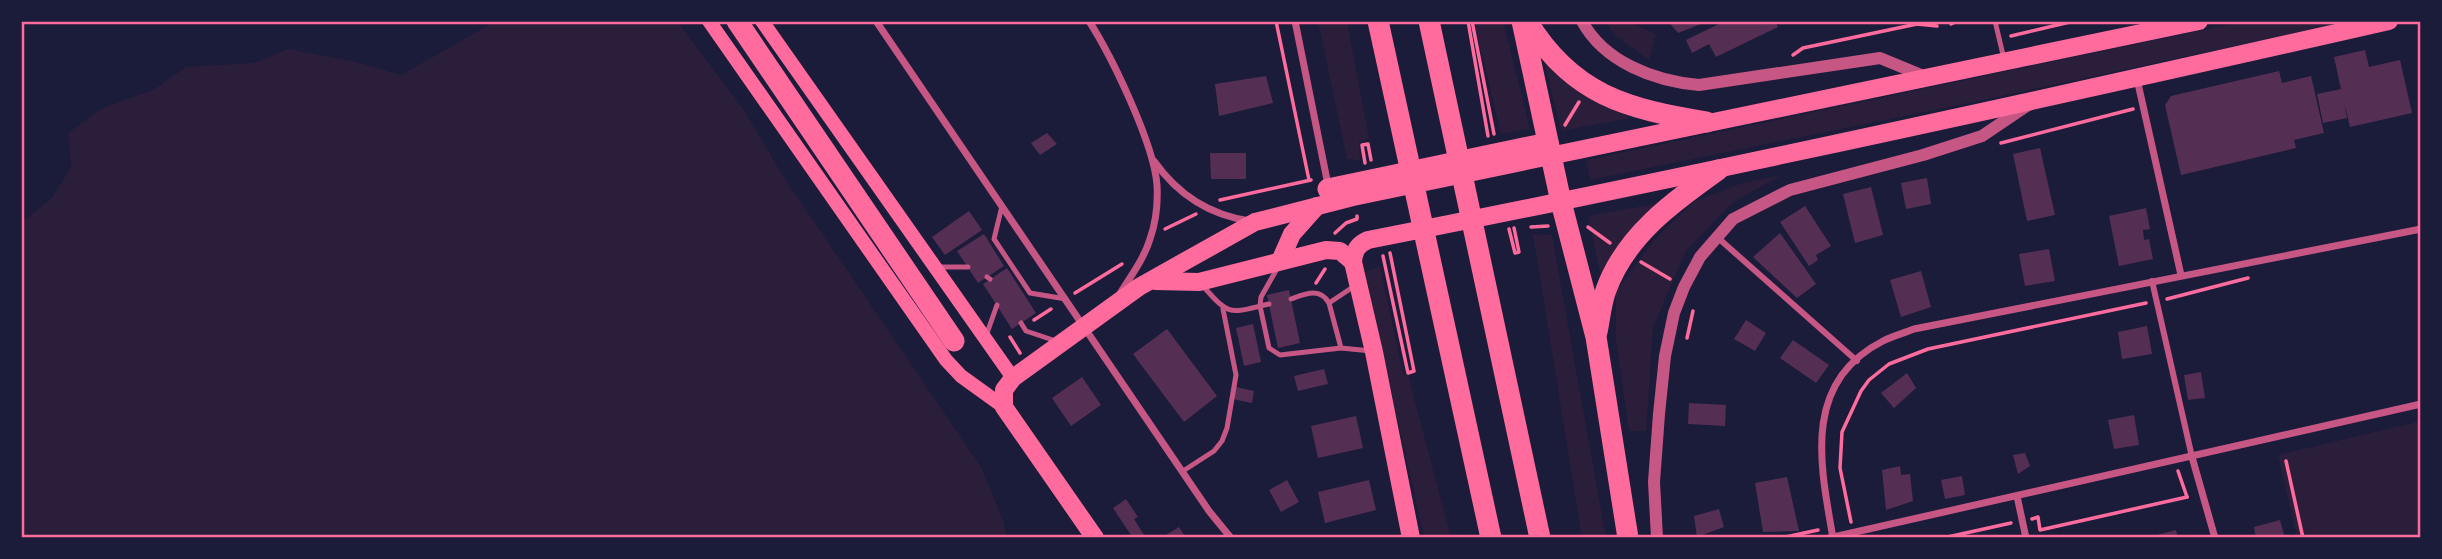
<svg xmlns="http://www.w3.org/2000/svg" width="2442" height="559" viewBox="0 0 2442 559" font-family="Figtree,sans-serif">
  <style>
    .green { fill: #2a1e3b }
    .building { fill: #542f53 }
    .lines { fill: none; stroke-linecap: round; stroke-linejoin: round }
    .path { stroke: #ff6b9d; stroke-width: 3.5 }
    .service { stroke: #c65784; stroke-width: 5 }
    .pedestrian { stroke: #c65784; stroke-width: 6 }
    .minor { stroke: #c65784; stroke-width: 7 }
    .tertiary { stroke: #c65784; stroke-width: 12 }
    .secondary { stroke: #ff6b9d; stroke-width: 14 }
    .primary { stroke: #ff6b9d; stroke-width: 18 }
    .motorway { stroke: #ff6b9d; stroke-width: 21 }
    .neatline { fill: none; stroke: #ff6b9d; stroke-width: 2.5 }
  </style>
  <rect width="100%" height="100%" fill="#1b1b3a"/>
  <g class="green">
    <path d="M496 21H677L745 112 781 173 981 467 1003 520 1007 538H21V223L52 198 71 167 68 133 102 108 153 90 186 67 254 63 288 49 356 62 401 75Z"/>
    <path d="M1318 21H1347L1369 139 1359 142 1360 160 1347 159Z"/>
    <path d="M1474 21H1503L1530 129 1501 134Z"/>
    <path d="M1605 21H1627L1656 34 1649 60 1617 37Z"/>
    <path d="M2246 21H2351L1983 100 1590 180 1586 160Z"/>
    <path d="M1544 60 1598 102 1631 118 1561 131Z"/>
    <path d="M1782 175 1732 203 1685 252 1653 328 1646 431H1629L1616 340V292L1653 241 1695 201 1742 183Z"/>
    <path d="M1665 202C1634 228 1619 240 1601 278L1588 216Z"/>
    <path d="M1533 234 1552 235 1606 538H1582Z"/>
    <path d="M1380 266 1403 374 1408 375 1451 538H1424L1365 272Z"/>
    <path d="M2421 421V538H2297L2278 455Z"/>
  </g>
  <g class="building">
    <path d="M1668 21H1709L1678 33Z"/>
    <path d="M1725 21H1775L1778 27 1716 57 1709 44 1692 53 1686 40Z"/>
    <path d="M2365 50 2369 67 2400 60 2412 113 2350 127 2344 102 2347 118 2323 123 2317 94 2341 89 2334 57Z"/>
    <path d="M2279 71 2282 83 2311 76 2324 133 2294 140 2296 148 2181 175 2165 105 2171 96Z"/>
    <path d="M1266 76 1273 103 1219 116 1215 84Z"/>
    <path d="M1047 133 1057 144 1040 155 1031 143Z"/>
    <path d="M2040 148 2055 215 2027 221 2013 154Z"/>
    <path d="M1210 153H1246V179H1211Z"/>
    <path d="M1927 178 1931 204 1906 209 1901 183Z"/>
    <path d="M1871 187 1883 235 1855 243 1843 194Z"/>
    <path d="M1805 206 1831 246 1816 255 1818 260 1809 266 1780 222Z"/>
    <path d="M2146 208 2150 229 2143 230 2144 240 2149 239 2153 259 2119 266 2109 216Z"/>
    <path d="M969 211 982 230 945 255 932 237Z"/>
    <path d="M1780 233 1816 284 1797 298 1753 257Z"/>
    <path d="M984 234 1004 266 978 283 957 251Z"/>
    <path d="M2049 249 2055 281 2025 286 2019 254Z"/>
    <path d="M1007 268 1036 313 1012 329 983 284Z"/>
    <path d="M1921 271 1931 307 1901 317 1890 280Z"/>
    <path d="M1289 290 1300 343 1278 348 1267 295Z"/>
    <path d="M1746 320 1766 333 1755 351 1734 339Z"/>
    <path d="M1253 324 1261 362 1244 366 1236 328Z"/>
    <path d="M2147 326 2152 354 2122 359 2118 332Z"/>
    <path d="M1167 329 1217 396 1184 422 1133 354Z"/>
    <path d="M1793 340 1829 365 1816 383 1780 358Z"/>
    <path d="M1324 369 1328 384 1298 391 1294 376Z"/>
    <path d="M2201 372 2205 398 2188 400 2184 375Z"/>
    <path d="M1907 373 1916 388 1894 408 1881 393Z"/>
    <path d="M1082 377 1101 405 1071 426 1052 398Z"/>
    <path d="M1236 387 1254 391 1252 403 1233 399Z"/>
    <path d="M1689 403 1726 405 1725 426 1688 424Z"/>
    <path d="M2134 415 2139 445 2114 449 2108 420Z"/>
    <path d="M1356 416 1363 448 1318 458 1311 426Z"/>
    <path d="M2025 453 2030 466 2018 474 2013 455Z"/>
    <path d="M1900 466 1901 475 1910 474 1913 501 1886 510 1882 470Z"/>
    <path d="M1962 476 1965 495 1945 499 1941 480Z"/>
    <path d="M1787 477 1799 531 1763 532 1755 483Z"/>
    <path d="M1287 480 1299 502 1281 512 1269 490Z"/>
    <path d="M1369 480 1376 510 1325 523 1318 492Z"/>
    <path d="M1126 499 1138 517 1134 519 1146 538H1133L1113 508Z"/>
    <path d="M1719 509 1724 527 1697 537 1694 516Z"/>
    <path d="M2280 520 2285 538H2256L2254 527Z"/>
    <path d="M1179 527 1186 538H1161Z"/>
    <path d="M2176 530 2178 538H2149V537Z"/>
  </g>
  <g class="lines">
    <g class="path">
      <path d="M1276 21 1309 180"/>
      <path d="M1468 21 1488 136"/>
      <path d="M1472 21 1494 134"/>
      <path d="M1951 24 1958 21"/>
      <path d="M2011 36 2074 21"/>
      <path d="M1793 55 1803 48 1917 24 1937 26"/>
      <path d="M1565 125 1579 102"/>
      <path d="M2001 143 2133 109"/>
      <path d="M1365 163 1362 145 1368 144 1371 160"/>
      <path d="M1220 200 1311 180"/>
      <path d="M1531 227 1548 226"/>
      <path d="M1588 227 1610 243"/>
      <path d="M1165 229 1196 214"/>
      <path d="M1509 229 1515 253 1519 252 1514 228"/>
      <path d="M1335 233 1346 223 1357 219V216"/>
      <path d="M1383 256 1408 373 1414 371 1390 253"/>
      <path d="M1641 262 1670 279"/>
      <path d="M1316 283 1325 269"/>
      <path d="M1075 293 1122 264"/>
      <path d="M2167 299 2248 278"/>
      <path d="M1034 320 1051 309"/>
      <path d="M1010 337 1020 353"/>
      <path d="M1687 338 1693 311"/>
      <path d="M2286 461 2303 538"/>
      <path d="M2178 471 2187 497"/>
      <path d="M2032 519 2038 517 2040 530 2187 497"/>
      <path d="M1851 522 1840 468 1842 432 1861 391 1869 380 1889 364 1928 349 2146 303"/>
      <path d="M1781 538 1818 530"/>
      <path d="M1943 538 2011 523"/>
    </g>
    <g class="service">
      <path d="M1995 21 2004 59"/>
      <path d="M1002 206 994 239 1030 293 1066 299"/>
      <path d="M940 267H968"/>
      <path d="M1278 267 1261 297 1260 306 1269 348 1280 355 1341 348"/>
      <path d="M987 277 990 279"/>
      <path d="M1356 285 1329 303 1341 348 1371 351"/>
      <path d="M1203 286C1230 317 1229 313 1269 304"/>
      <path d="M1291 299C1305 294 1320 287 1329 303"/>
      <path d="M1021 323 1026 331 1056 341"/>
      <path d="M986 336 997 305"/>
      <path d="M1183 471 1214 451 1222 441 1227 428 1236 375 1223 309"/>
    </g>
    <g class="pedestrian">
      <path d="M1717 237 1857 361"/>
      <path d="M2152 281 2192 457"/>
    </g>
    <g class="minor">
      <path d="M876 21 1209 511 1231 538"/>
      <path d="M1089 21C1112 57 1154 144 1157 185 1158 203 1156 222 1150 239 1144 259 1130 277 1119 295"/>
      <path d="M1295 21 1328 185"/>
      <path d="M2137 79 2181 275"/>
      <path d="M1154 161C1178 195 1209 215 1250 221"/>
      <path d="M2192 457 2215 538"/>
      <path d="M2017 496 2026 538"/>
      <path d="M1829 538 2421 404"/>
      <path d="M1833 538C1820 464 1802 382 1883 341 1893 336 1904 333 1914 329L2421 229"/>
    </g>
    <g class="tertiary">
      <path d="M1582 21C1604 62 1654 81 1699 85L1880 58 1926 77"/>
      <path d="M1657 538 1654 482 1659 414 1665 356 1674 313 1684 287 1700 257 1733 219 1790 190 1923 155 1982 136 2028 105"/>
    </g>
    <g class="secondary">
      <path d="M709 21 946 360 961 376 1004 407"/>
      <path d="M762 21 1013 378"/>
    </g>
    <g class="primary">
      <path d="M1280 261 1292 234 1317 206"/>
      <path d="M1155 281 1199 282 1326 250 1340 251 1353 262"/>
      <path d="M1095 538 1004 407V390L1013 378 1139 287 1255 222 1353 197 2199 21"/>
      <path d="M1411 538 1374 352 1353 262C1354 251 1357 245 1368 240 1710 173 2050 98 2389 21"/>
    </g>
    <g class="motorway">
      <path d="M737 21 954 341"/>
      <path d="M1378 21 1491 538"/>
      <path d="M1429 21 1540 538"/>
      <path d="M1522 21 1561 202 1596 337 1628 538"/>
      <path d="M1527 21C1572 95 1627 109 1707 122"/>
      <path d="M1328 189 1548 143"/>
      <path d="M1597 332C1600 318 1601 303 1606 290 1626 235 1673 202 1718 170"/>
    </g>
  </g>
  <rect width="2442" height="559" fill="none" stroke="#1b1b3a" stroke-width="46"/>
  <rect x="23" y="23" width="2396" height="513" class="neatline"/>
</svg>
